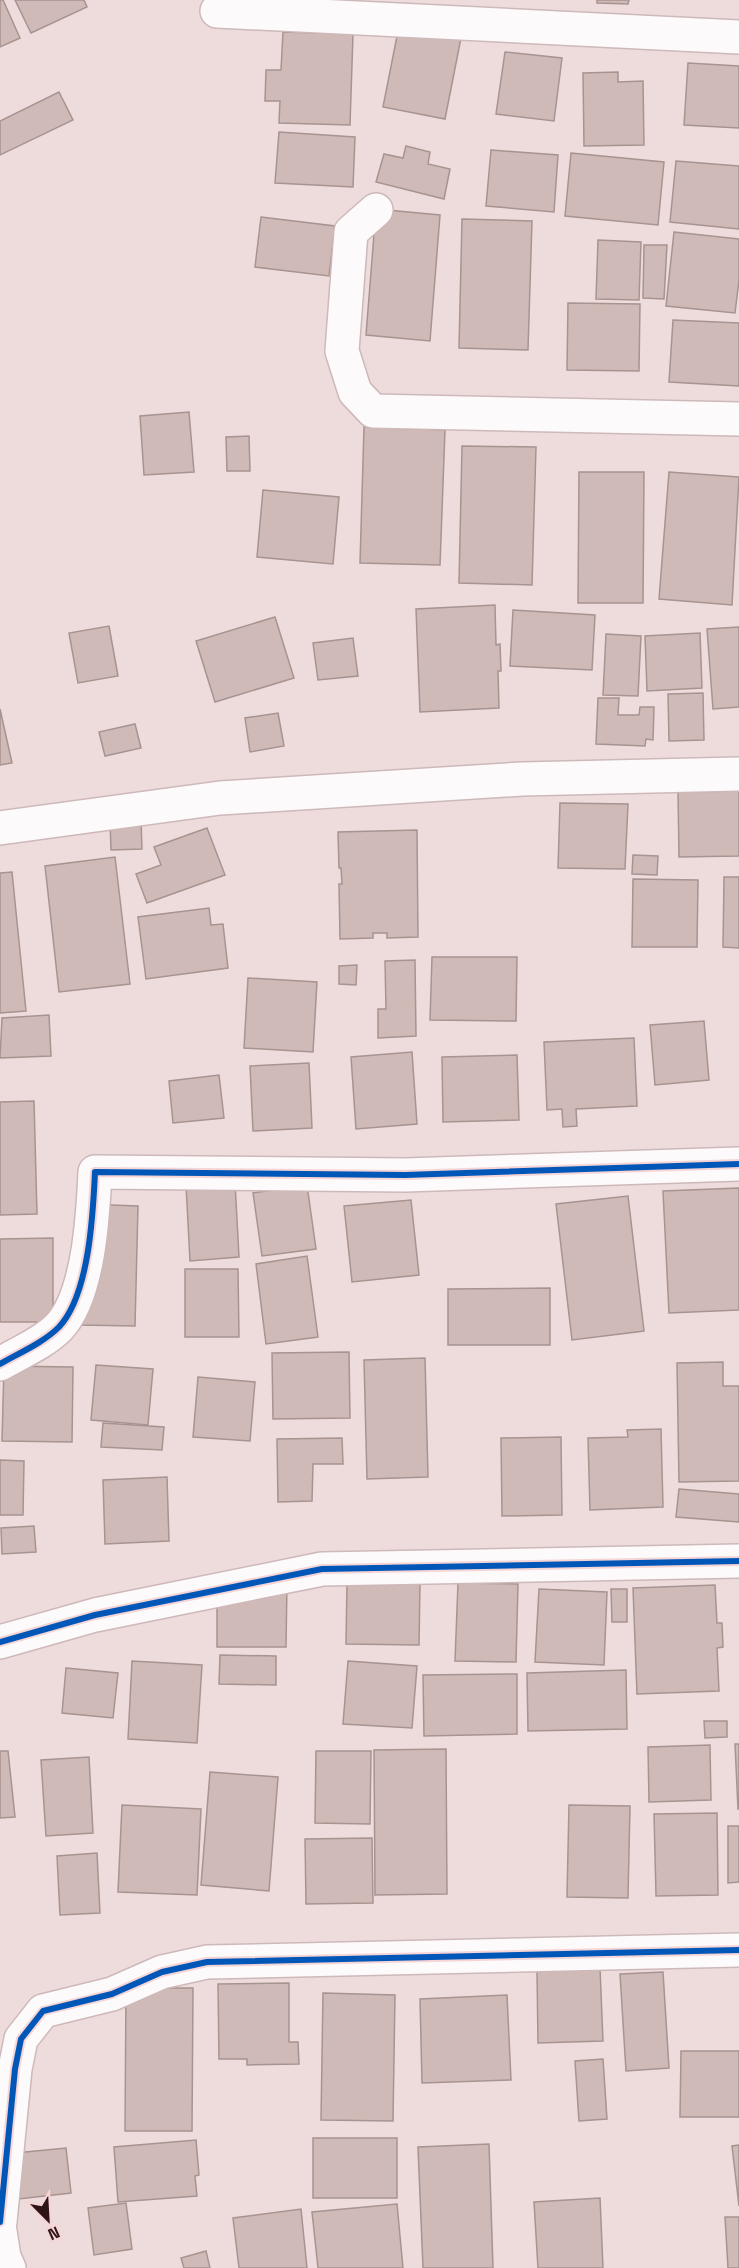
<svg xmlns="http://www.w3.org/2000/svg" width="739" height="2268" viewBox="0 0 739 2268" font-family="'Space Grotesk',sans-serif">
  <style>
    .building { fill: #d0bab7; stroke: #a79390; stroke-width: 1.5 }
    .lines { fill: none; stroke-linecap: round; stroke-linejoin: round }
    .minor-casing { stroke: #ceb8b9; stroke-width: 36 }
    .minor { stroke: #fcfafa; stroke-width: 33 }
    .cycleway-casing { stroke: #f5d5d6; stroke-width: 10 }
    .cycleway { stroke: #0057b8; stroke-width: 6 }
  </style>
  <rect width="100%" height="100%" fill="#eedcdd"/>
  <g class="building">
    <path d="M0 0H3L20 38 0 47Z"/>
    <path d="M15 0H84L87 7 31 33Z"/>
    <path d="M597 0H629L628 4 597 3Z"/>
    <path d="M399 26 461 38 445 119 383 107Z"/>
    <path d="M283 32 353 34 350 125 279 123 280 101H265L266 70H281Z"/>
    <path d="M505 52 562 58 554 121 496 114Z"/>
    <path d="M688 63 739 66V128L684 125Z"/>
    <path d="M618 72V82L643 81 644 145 584 146 583 73Z"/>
    <path d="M59 92 73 120 0 155V121Z"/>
    <path d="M279 132 355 137 353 187 275 183Z"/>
    <path d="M406 146 430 152 428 164 450 169 444 199 376 182 384 154 403 158Z"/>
    <path d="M491 150 558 155 554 212 486 206Z"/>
    <path d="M571 153 664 162 658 225 565 216Z"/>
    <path d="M676 161 739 166V229L670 222Z"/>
    <path d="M376 209 440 215 430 341 366 335Z"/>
    <path d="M261 217 335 226 329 276 255 267Z"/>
    <path d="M462 219 532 221 528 350 459 348Z"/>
    <path d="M674 232 739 239V280L735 313 666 306Z"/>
    <path d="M598 240 641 242 639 300 596 299Z"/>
    <path d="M644 245H667L664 299 643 298Z"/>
    <path d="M568 303 640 304 639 371 567 370Z"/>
    <path d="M673 320 739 323V386L669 382Z"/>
    <path d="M189 412 194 472 144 475 140 416Z"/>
    <path d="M364 427 445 430 440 565 360 563Z"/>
    <path d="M249 436 250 471H227L226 437Z"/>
    <path d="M462 446 536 447 532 585 459 583Z"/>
    <path d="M579 472H644L643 603H578Z"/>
    <path d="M669 472 739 477 732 605 659 599Z"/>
    <path d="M263 490 339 497 333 564 257 557Z"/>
    <path d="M495 605 496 645 500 644 501 671H498L499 708 420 712 416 609Z"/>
    <path d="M513 610 595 615 592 670 510 666Z"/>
    <path d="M275 617 294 678 215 702 196 641Z"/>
    <path d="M109 626 118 676 78 683 69 633Z"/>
    <path d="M739 627V707L713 709 707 629Z"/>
    <path d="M700 633 702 688 647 691 645 636Z"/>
    <path d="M606 634 641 636 638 696 603 695Z"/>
    <path d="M353 638 358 676 318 680 313 643Z"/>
    <path d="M703 693 704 740 669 741 668 694Z"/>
    <path d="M598 698H619L618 715H639L640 707H654L653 740 646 739 645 746 596 744Z"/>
    <path d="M0 709 12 763 0 765Z"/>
    <path d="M278 713 284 746 250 752 245 718Z"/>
    <path d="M135 724 141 748 105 756 99 732Z"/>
    <path d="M739 791V856L679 857 678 792Z"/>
    <path d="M560 803 628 804 625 869 558 868Z"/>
    <path d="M141 820 142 849 111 850 110 821Z"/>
    <path d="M207 828 225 875 147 903 136 874 161 865 154 847Z"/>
    <path d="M417 830 418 937 387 938V933H373V938L340 939 339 884H342L341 868H339L338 832Z"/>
    <path d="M633 855 658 856 657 875 632 874Z"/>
    <path d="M115 857 130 984 59 992 45 866Z"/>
    <path d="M12 872 26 1011 0 1013V873Z"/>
    <path d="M724 877H739V948L723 947Z"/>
    <path d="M633 879 698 880 697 947H632Z"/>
    <path d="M209 908 211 925 223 924 228 968 146 979 138 917Z"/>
    <path d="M432 957H517L516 1021 430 1020Z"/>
    <path d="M415 960 416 1036 378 1038V1009H386L385 961Z"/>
    <path d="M357 965 356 985 339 984V966Z"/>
    <path d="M248 978 317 982 313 1052 244 1048Z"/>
    <path d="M49 1015 51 1056 0 1058 2 1018Z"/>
    <path d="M704 1021 709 1080 655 1085 650 1025Z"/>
    <path d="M634 1038 637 1106 576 1109 577 1126 563 1127 562 1109 547 1110 544 1042Z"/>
    <path d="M412 1052 417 1124 356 1129 351 1057Z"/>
    <path d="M517 1055 519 1120 443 1122 442 1057Z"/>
    <path d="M309 1063 312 1128 253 1131 250 1066Z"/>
    <path d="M219 1075 224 1118 173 1123 169 1081Z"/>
    <path d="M34 1101 37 1214 0 1215V1102Z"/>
    <path d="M235 1182 239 1257 190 1261 186 1185Z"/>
    <path d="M307 1185 316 1249 262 1256 253 1193Z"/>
    <path d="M739 1188V1310L669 1313 663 1191Z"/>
    <path d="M628 1196 644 1331 572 1340 556 1204Z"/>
    <path d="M411 1200 419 1275 352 1282 344 1206Z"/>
    <path d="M83 1204 138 1206 135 1326 79 1325Z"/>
    <path d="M53 1238V1322H0V1239Z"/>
    <path d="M307 1256 318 1337 266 1344 256 1264Z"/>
    <path d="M185 1269H238L239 1337H185Z"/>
    <path d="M550 1288V1345H448V1289Z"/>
    <path d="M349 1352 350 1418 273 1419 272 1353Z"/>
    <path d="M425 1358 428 1477 367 1479 364 1360Z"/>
    <path d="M723 1362V1386H739V1481L679 1482 677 1363Z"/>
    <path d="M96 1365 153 1369 148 1425 91 1420Z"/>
    <path d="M4 1366 73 1367 72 1442 2 1441Z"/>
    <path d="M198 1377 255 1382 250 1441 193 1437Z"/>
    <path d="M103 1423 164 1427 162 1450 101 1447Z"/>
    <path d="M661 1429 663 1507 590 1510 588 1438 628 1437 627 1430Z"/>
    <path d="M561 1437 562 1515 502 1516 501 1438Z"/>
    <path d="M342 1438 343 1464H313L312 1501 278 1502 277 1439Z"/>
    <path d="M0 1460 24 1461 23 1515H0Z"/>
    <path d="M167 1477 169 1541 105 1544 103 1480Z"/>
    <path d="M679 1489 739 1494V1522L676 1517Z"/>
    <path d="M34 1526 36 1552 2 1554 1 1528Z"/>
    <path d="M347 1582 420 1583 419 1645 346 1644Z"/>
    <path d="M458 1583 518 1584 516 1662 455 1661Z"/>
    <path d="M217 1584H287L286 1647H217Z"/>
    <path d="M715 1585 717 1623H722L723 1647 717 1648 719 1691 637 1694 633 1588Z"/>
    <path d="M539 1589 607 1592 604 1665 535 1662Z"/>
    <path d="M611 1589H627V1622H612Z"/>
    <path d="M220 1655 276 1656V1685L219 1684Z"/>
    <path d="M132 1661 202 1665 197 1743 128 1739Z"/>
    <path d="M348 1661 417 1666 412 1728 343 1724Z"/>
    <path d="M66 1668 118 1673 113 1718 62 1713Z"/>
    <path d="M626 1670 627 1729 528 1731 527 1673Z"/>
    <path d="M517 1674V1734L424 1736 423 1675Z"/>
    <path d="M704 1721H727V1737L705 1738Z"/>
    <path d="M735 1744H739V1809H738Z"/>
    <path d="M710 1745 711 1800 649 1802 648 1747Z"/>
    <path d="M446 1749 447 1894 375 1895 374 1750Z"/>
    <path d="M0 1751H8L15 1817 0 1818Z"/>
    <path d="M316 1751H371L370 1824 315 1823Z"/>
    <path d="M89 1757 93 1833 46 1836 41 1760Z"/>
    <path d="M210 1772 278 1777 269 1891 201 1885Z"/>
    <path d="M122 1805 201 1809 197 1895 118 1892Z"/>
    <path d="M569 1805 630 1806 628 1898 567 1897Z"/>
    <path d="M717 1813 718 1895 656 1896 654 1814Z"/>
    <path d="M728 1826H739V1882L728 1883Z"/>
    <path d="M372 1838 373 1903 306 1904 305 1839Z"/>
    <path d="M97 1853 100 1913 60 1915 57 1856Z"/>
    <path d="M600 1968 603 2041 538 2043 537 1971Z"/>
    <path d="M663 1972 669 2068 626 2071 620 1974Z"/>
    <path d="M289 1983V2042H298L299 2064 247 2065V2059H219L218 1984Z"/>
    <path d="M126 1988H193L192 2131H125Z"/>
    <path d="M323 1993 395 1995 393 2121 321 2120Z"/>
    <path d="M507 1995 511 2080 422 2083 420 1999Z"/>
    <path d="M681 2051H739V2117H680Z"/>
    <path d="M603 2059 607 2119 579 2121 575 2061Z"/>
    <rect x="313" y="2138" width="84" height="60"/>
    <path d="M196 2140 199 2175 195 2176 197 2196 118 2202 114 2147Z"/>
    <path d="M489 2144 493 2268H423L418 2147Z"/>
    <path d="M739 2145V2206L732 2146Z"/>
    <path d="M66 2148 71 2193 10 2200 5 2154Z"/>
    <path d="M600 2198 603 2268H538L534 2202Z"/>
    <path d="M126 2203 132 2249 94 2255 88 2208Z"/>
    <path d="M397 2204 403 2268H318L312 2212Z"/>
    <path d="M301 2209 307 2268H239L233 2218Z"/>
    <path d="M725 2217H739V2268H728Z"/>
    <path d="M206 2251 210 2268H184L181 2258Z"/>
  </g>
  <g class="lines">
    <defs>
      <g id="minor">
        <path d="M217 11 739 37"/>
        <path d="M376 210 351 232 342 351 355 392 373 411 739 419"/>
        <path d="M0 828 220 798 522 779 739 774"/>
        <path d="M0 1364C19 1353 43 1343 59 1327 89 1295 93 1215 95 1172L405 1175 739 1164"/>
        <path d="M0 1642 95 1615 322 1569 739 1561"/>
        <path d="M0 2222 15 2069 21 2039 43 2011 112 1994 162 1972 207 1962 739 1950"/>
        <path d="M0 2231 4 2257 9 2268"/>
      </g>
    </defs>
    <use href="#minor" class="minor-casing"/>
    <use href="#minor" class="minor"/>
    <defs>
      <g id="cycleway">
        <path d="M0 1364C19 1353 43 1343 59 1327 89 1295 93 1215 95 1172L405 1175 739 1164"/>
        <path d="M0 1642 95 1615 322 1569 739 1561"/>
        <path d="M0 2222 15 2069 21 2039 43 2011 112 1994 162 1972 207 1962 739 1950"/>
      </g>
    </defs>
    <use href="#cycleway" class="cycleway-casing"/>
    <use href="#cycleway" class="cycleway"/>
  </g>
  <g transform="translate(48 2220) rotate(156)" stroke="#f5d5d6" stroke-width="4.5" paint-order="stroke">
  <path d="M0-4.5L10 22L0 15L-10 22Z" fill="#2f1416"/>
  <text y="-9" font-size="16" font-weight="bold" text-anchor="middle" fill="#2f1416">N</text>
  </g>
</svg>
